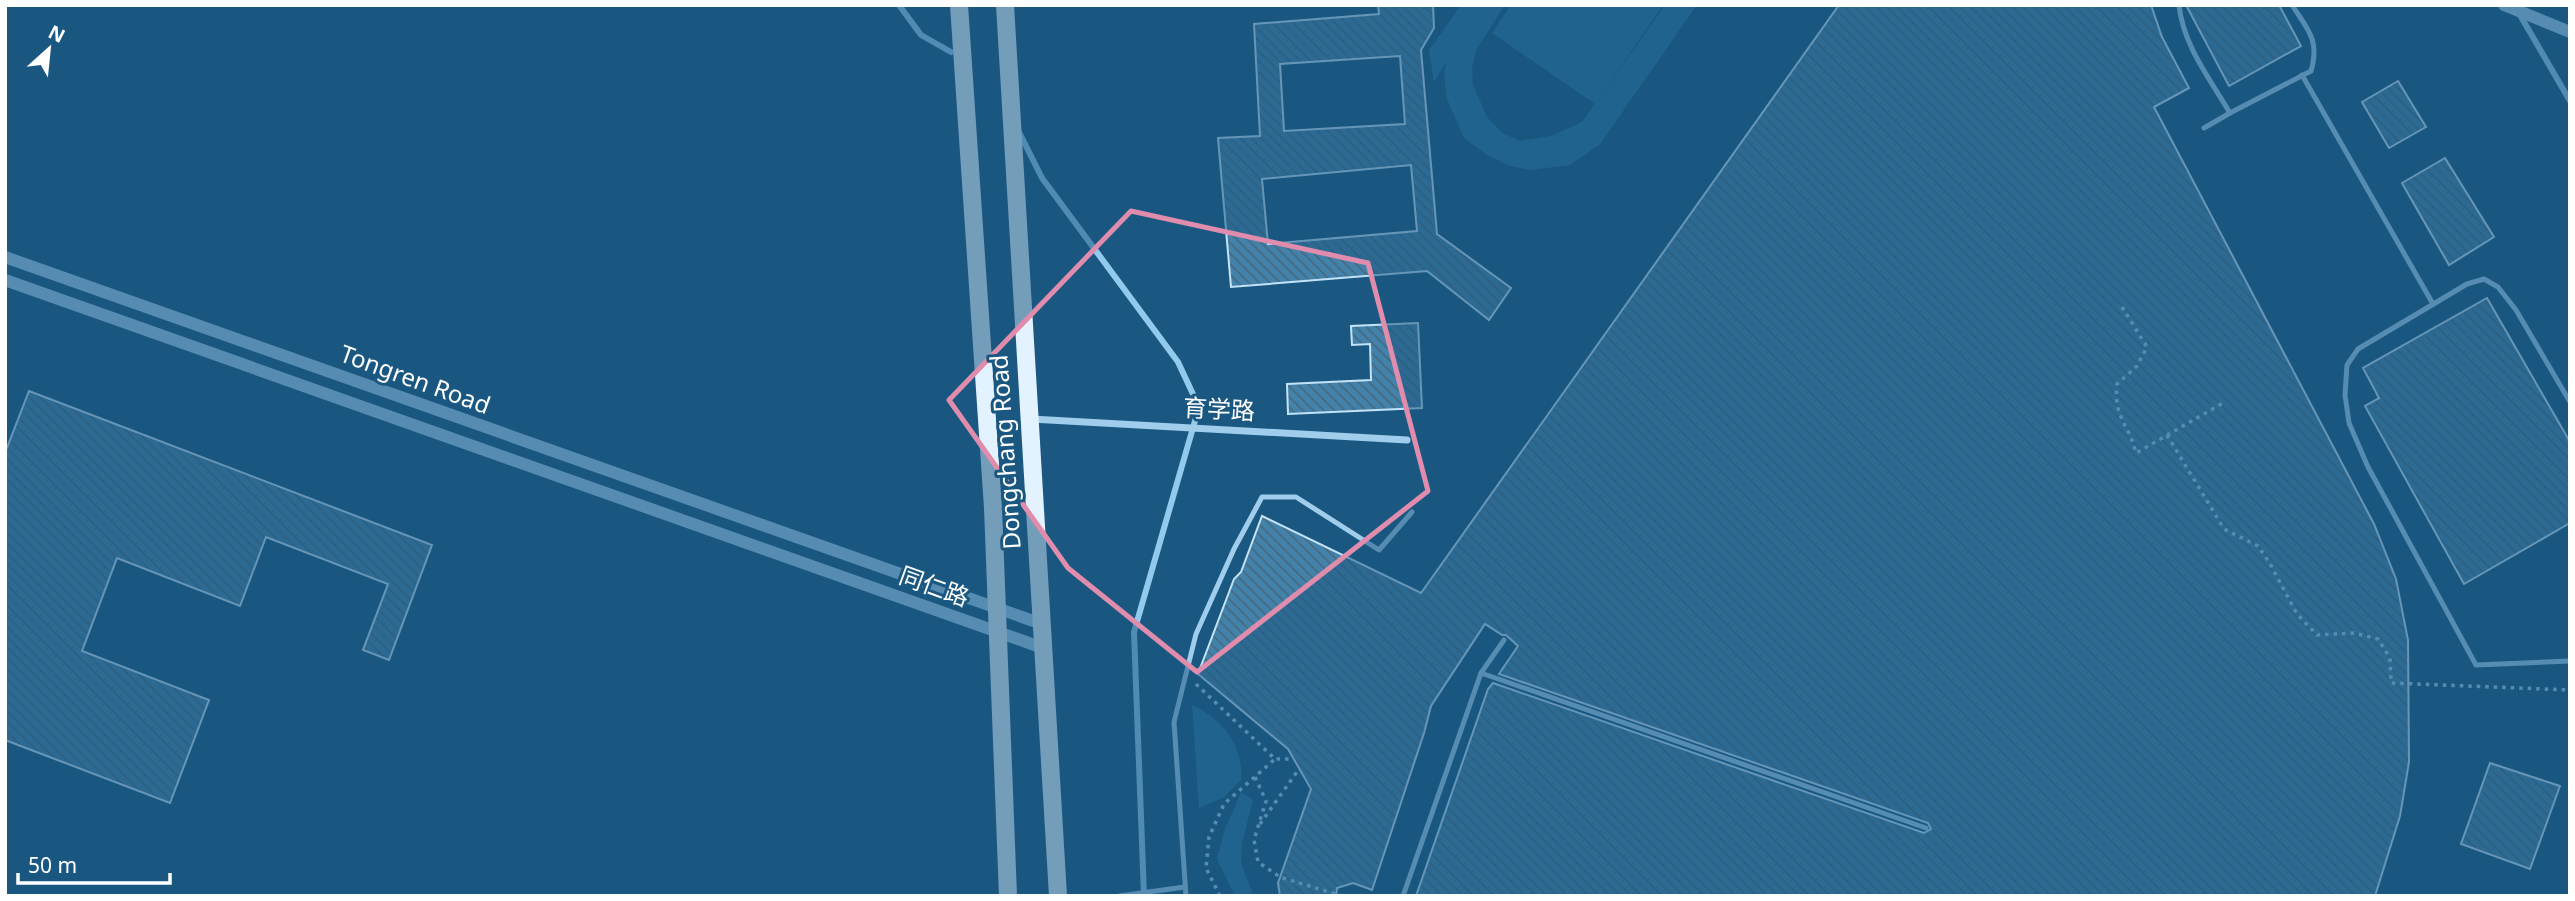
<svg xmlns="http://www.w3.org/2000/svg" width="2575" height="901" viewBox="0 0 2575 901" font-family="'Noto Sans','Noto Sans SC',sans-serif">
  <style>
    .grass { fill: #29719f }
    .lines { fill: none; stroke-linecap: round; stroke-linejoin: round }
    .stream { stroke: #91caed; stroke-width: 6 }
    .building { fill: url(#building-back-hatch); stroke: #c3e3f8; stroke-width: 2; fill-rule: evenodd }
    .path { stroke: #9fcdeb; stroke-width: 3.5; stroke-dasharray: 3.5 5; stroke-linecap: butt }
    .service { stroke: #9fcdeb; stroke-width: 5 }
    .minor { stroke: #9fcdeb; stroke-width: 7 }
    .tertiary { stroke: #9fcdeb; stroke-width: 12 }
    .primary { stroke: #e3f2ff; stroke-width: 18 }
    .path-bridge { stroke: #9fcdeb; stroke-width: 3.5; stroke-dasharray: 3.5 5; stroke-linecap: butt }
    .marked { fill: none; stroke: #e08cad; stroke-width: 5; stroke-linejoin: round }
    .labels { text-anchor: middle; stroke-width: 6; stroke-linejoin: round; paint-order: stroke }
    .street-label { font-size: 24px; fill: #fff; stroke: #1a5882 }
  </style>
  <defs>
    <pattern id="building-back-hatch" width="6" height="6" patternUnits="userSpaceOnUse" patternTransform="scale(1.75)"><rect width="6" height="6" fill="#4382ab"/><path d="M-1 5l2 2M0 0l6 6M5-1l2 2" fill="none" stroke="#476a80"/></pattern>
  </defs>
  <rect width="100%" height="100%" fill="#1a5882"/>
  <g class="grass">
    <path d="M1461 5H1505L1476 50 1472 68 1473 85 1487 117 1502 133 1520 141 1551 136 1582 122 1665 5H1697L1600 144 1570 165 1530 170 1507 165 1486 154 1464 138 1447 99 1444 76 1446 62 1434 82 1429 50Z"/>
    <path d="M1511 5H1663L1595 104 1492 33Z"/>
    <path d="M1192 705C1223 719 1244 747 1241 780L1224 797 1199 808Z"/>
    <path d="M1241 792 1253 800 1242 843 1241 864 1252 891 1250 896H1235L1217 859 1224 832Z"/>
  </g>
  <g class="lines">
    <g class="stream">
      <path d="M899 5 921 35 951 52"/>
      <path d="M2520 15 2570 101"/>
      <path d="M1019 132 1042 178 1178 362 1199 407 1134 632 1144 896"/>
    </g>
  </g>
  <g class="building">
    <path d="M1378 5H1433L1434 28 1421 50 1437 234 1511 288 1489 320 1427 271 1231 287 1218 138 1260 136 1254 24 1379 14ZM1400 56 1405 124 1284 131 1280 64ZM1411 165 1417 231 1268 244 1262 179Z"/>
    <path d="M1839 5H2151L2162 37 2189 88 2154 107 2374 524 2396 579 2408 640 2409 762 2400 816 2375 896H1416L1488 689 1493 683 1924 833 1931 829 1928 823 1499 674 1518 646 1506 635H1502L1485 624 1431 706 1424 733 1372 890 1353 883 1337 888 1336 896H1280L1278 883 1311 789 1288 749 1198 674 1234 579 1241 572 1262 516 1421 593Z"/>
    <path d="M2186 5H2279L2301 46 2229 86Z"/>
    <path d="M2398 81 2426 127 2389 148 2362 102Z"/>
    <path d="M2445 158 2494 237 2449 265 2402 183Z"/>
    <path d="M2487 298 2570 442V523L2464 584 2365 406 2379 398 2363 368Z"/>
    <path d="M1418 323 1422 408 1288 414 1287 384 1371 380 1370 344 1352 345 1351 326Z"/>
    <path d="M29 391 432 545 389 660 363 650 388 584 266 537 240 606 117 558 82 651 209 700 170 803 5 740V453Z"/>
    <path d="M2490 763 2560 786 2530 869 2461 844Z"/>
  </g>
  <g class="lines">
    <g class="path">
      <path d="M2122 307 2147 347 2137 366 2117 384C2113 418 2129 423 2136 453L2223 403"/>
      <path d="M1196 684 1275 759H1294"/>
      <path d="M1255 777 1266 801 1254 840 1258 862 1280 877 1342 896"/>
      <path d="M1260 824 1299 769"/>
      <path d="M1220 896 1206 868 1209 837 1224 804 1275 759"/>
    </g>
    <g class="service">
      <path d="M2179 5C2183 45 2210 79 2230 113L2311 71C2320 40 2308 30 2292 5"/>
      <path d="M2302 75 2433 304"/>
      <path d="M2204 128 2230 113"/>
      <path d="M2570 402 2516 310 2498 287 2484 279 2467 284 2358 349 2347 365 2345 395 2349 423 2368 467 2476 665 2570 661"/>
      <path d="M1481 673 1504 640"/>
      <path d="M1119 896 1185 887"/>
      <path d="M1186 896 1174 722 1196 634 1234 549 1262 497H1296L1379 550 1412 512"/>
      <path d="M1403 896 1481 673 1926 828"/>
    </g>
    <path class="minor" d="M1031 419 1407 440"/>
    <g class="tertiary">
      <path d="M2504 5 2570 32"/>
      <path d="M5 257 1042 624"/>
      <path d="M5 280 1043 648"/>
    </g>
    <g class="primary">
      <path d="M959 5 993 508 1008 896"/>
      <path d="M1005 5 1058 896"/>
    </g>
    <path class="path-bridge" d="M2167 435 2224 529 2258 546 2269 562 2297 614 2317 635 2354 633 2378 639 2390 658 2391 683 2570 690"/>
  </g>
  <path d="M0 0H2575V901H0ZM1131 211 1368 263 1428 491 1197 672 1068 568 949 400Z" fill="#1a5882" fill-opacity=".55" fill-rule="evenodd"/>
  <path class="marked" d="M1131 211 1368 263 1428 491 1197 672 1068 568 949 400Z"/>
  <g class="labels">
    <g class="street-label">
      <text transform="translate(415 380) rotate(20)" y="8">Tongren Road</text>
      <text transform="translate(1219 410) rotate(3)" y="8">育学路</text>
      <text transform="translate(1006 452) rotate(-94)" y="8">Dongchang Road</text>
      <text transform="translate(934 587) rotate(20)" y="8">同仁路</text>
    </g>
  </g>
  <rect width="2575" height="901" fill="none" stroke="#ffffff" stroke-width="14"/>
  <g transform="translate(49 49) rotate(27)" stroke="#1a5882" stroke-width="5" paint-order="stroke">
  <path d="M0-5L12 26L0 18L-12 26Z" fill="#ffffff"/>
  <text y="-10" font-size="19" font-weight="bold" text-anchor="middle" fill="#ffffff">N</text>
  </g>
  <path d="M18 873v10h152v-10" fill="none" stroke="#ffffff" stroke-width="3.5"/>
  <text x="28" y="873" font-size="21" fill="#ffffff" stroke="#1a5882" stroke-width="5" paint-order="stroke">50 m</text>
</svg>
